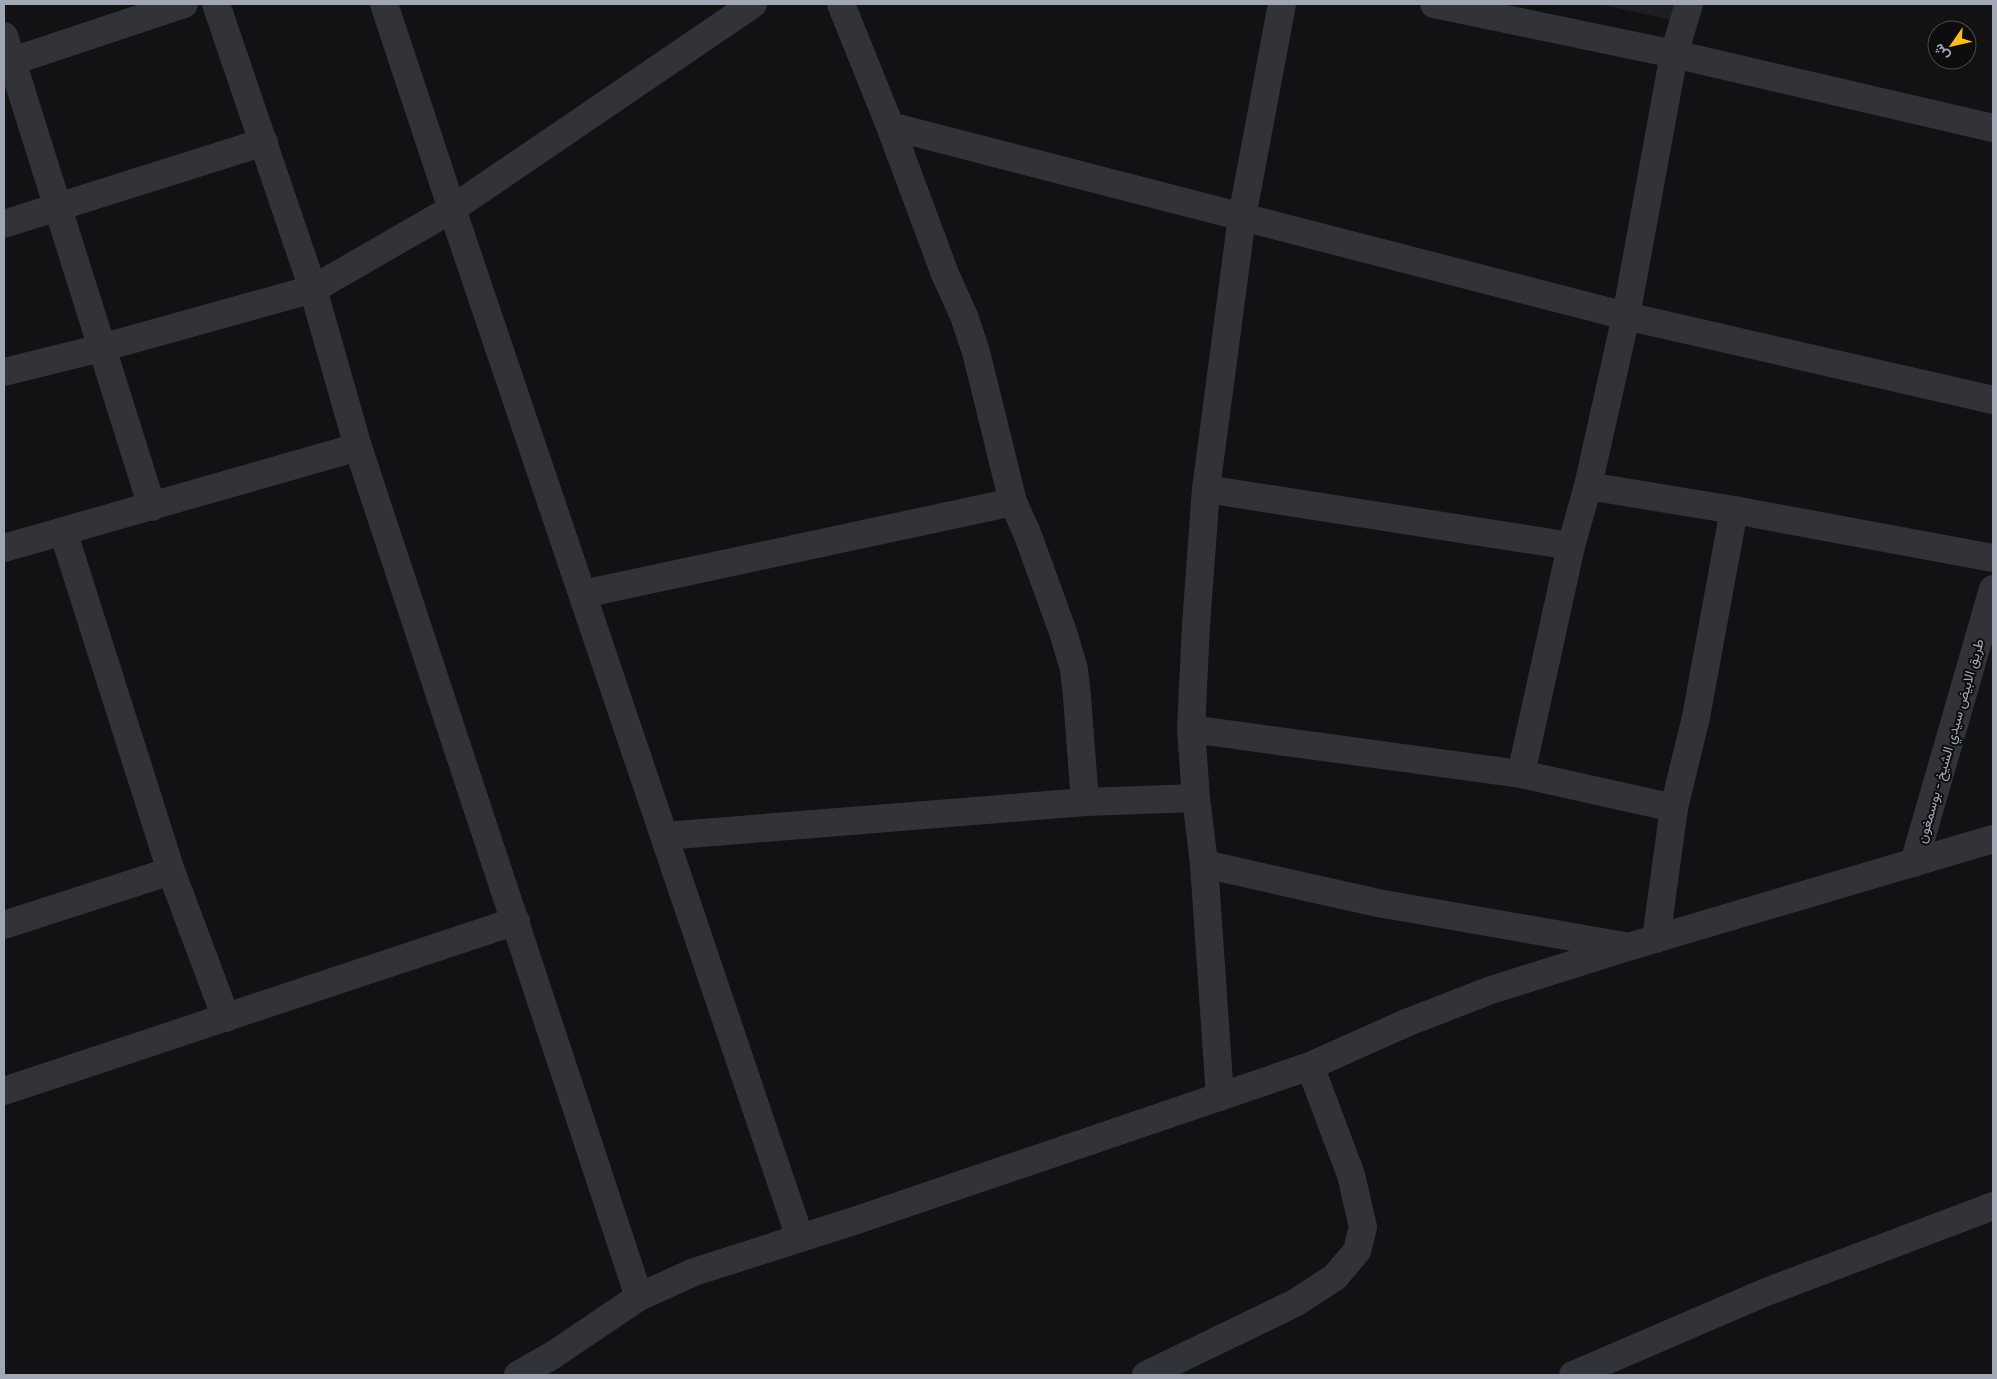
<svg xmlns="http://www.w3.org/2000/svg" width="1997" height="1379" viewBox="0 0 1997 1379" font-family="'Golos Text',Vazirmatn,sans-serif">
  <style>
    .built { fill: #1e1e21 }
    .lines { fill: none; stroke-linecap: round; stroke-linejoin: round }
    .minor { stroke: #323339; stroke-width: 28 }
    .tertiary { stroke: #323339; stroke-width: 28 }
    .labels { text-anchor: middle; stroke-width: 4; stroke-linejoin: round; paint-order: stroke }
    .street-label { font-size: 14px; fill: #a2a7b6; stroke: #0d0d0e }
  </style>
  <rect width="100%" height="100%" fill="#121214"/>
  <path class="built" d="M1600 4H1679L1675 21Z"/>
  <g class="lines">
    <g class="minor">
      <path d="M216 4 313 289 358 447 639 1297"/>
      <path d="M384 4 452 209 800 1238"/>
      <path d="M841 4 890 126 945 274 964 316 976 352 1013 502 1027 533 1063 632 1074 669 1077 697 1085 802"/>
      <path d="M1434 4 1674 54 1993 128"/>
      <path d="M4 36 152 507"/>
      <path d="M4 64 184 4"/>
      <path d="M890 126 1626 316 1993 400"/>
      <path d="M4 224 264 142"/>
      <path d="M4 372 101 348 313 289 452 209 753 4"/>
      <path d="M1588 486 1734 510 1993 558"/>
      <path d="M1206 489 1571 546"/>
      <path d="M63 531 171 871 226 1018"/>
      <path d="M4 548 358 447"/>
      <path d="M583 594 1013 502"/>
      <path d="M1191 729 1521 774 1674 808 1696 717 1734 510"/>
      <path d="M1521 774 1571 546 1588 486 1626 316 1674 54 1689 4"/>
      <path d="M665 836 1085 802 1196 798"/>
      <path d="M1914 863 1993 589"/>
      <path d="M1204 864 1378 903 1624 946"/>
      <path d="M4 925 171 871"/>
      <path d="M1656 939 1674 808"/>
      <path d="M4 1091 516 921"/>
      <path d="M1220 1097 1204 864 1196 798 1191 729 1196 625 1206 489 1242 217 1282 4"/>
      <path d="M518 1375 553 1355 639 1297 694 1272 857 1220 1310 1066 1406 1023 1491 990 1628 947 1993 839"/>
      <path d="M1146 1375 1295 1303 1335 1277 1357 1251 1363 1227 1351 1175 1310 1066"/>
    </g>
    <path class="tertiary" d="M1573 1375 1766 1292 1993 1206"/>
  </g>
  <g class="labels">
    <g class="street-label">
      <text transform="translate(1950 741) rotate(-74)" y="5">طريق الابيض سيدي الشيخ - بوسمغون</text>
    </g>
  </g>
  <rect width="1997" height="1379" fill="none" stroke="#a2a7b6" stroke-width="10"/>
  <g transform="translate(1952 45) rotate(236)"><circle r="24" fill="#0d0d0e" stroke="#494b51"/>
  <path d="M0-4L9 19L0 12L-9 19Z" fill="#ffba1e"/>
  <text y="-8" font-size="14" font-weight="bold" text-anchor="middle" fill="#a2a7b6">ش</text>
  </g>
</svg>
